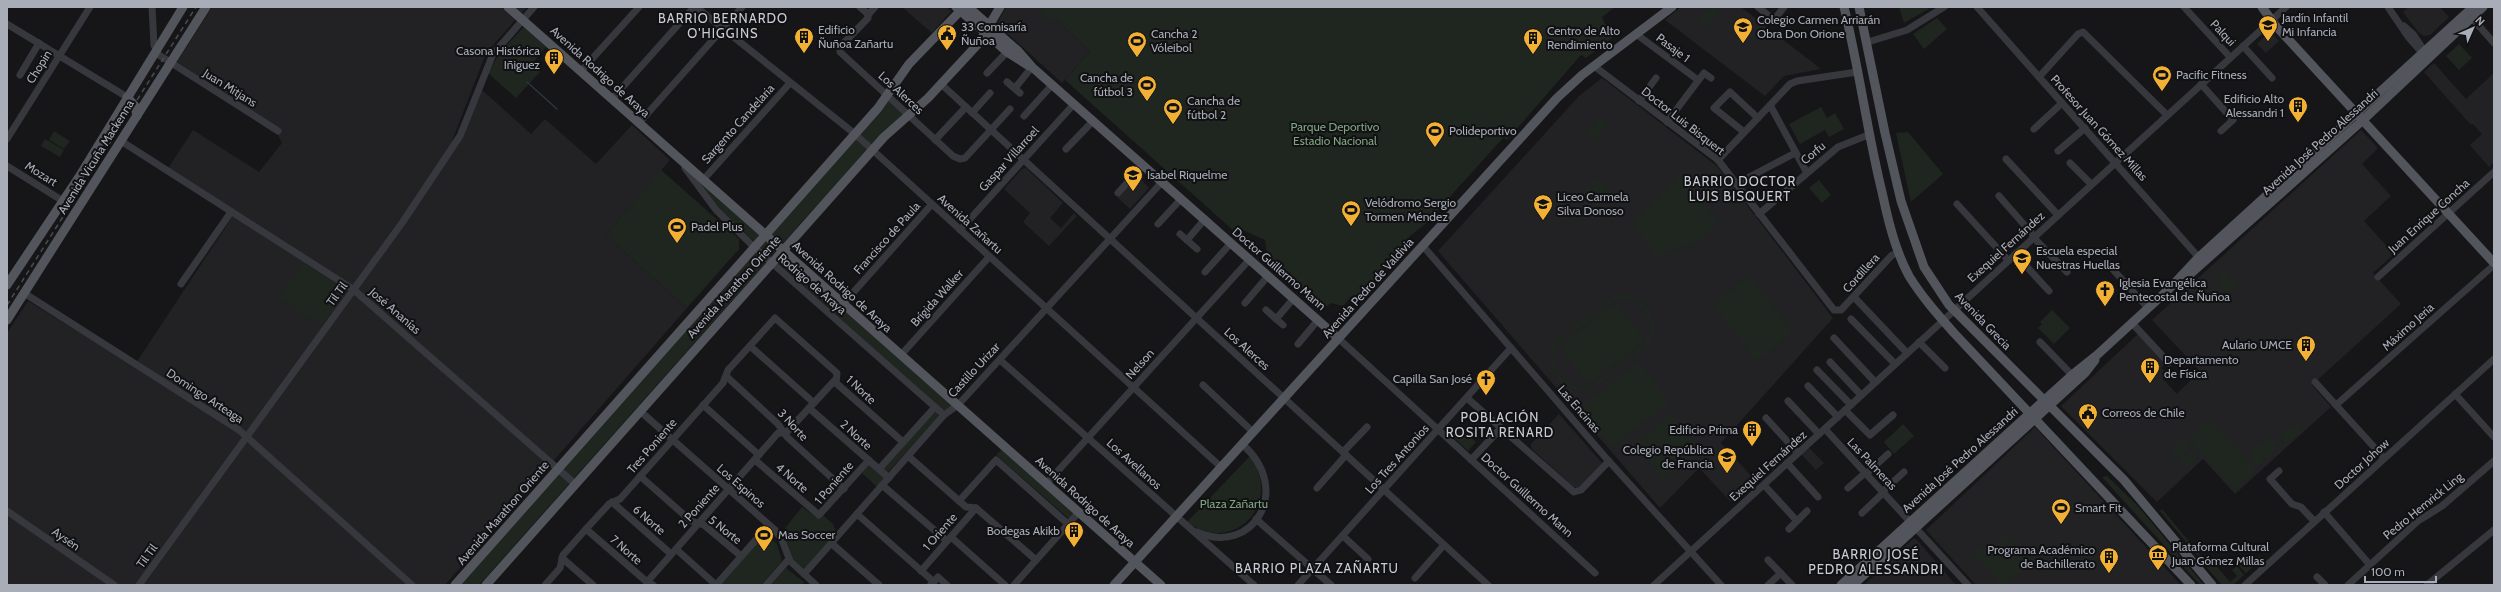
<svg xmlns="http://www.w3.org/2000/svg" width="2501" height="592" viewBox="0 0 2501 592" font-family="Cabin,sans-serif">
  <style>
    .built { fill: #222225 }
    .green { fill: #1e261f; fill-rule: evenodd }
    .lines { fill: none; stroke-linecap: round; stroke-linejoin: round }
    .stream { stroke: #2c353c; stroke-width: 1.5 }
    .minor { stroke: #37383d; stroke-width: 7 }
    .major { stroke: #53555c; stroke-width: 9 }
    .rail { stroke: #4a4c52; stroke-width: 1.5; stroke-dasharray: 5 4; stroke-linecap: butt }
    .labels { text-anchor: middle; stroke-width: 4; stroke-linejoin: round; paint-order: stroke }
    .poi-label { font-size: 12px; fill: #a8adb8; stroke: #111113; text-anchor: start }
    .street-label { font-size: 12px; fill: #a8adb8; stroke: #111113 }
    .park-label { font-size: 12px; fill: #7fa381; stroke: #111113 }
    .neighbourhood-label { font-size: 13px; letter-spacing: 1px; fill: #c9ccd4; stroke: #111113 }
  </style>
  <rect width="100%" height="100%" fill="#161618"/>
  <g class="built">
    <path d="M212 7H527L486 53 452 141 458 146 481 89 531 134 545 119 596 164 632 125 670 160 606 235 687 308 445 585H7V333L28 301 134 366 233 216 167 170 193 130 259 172 282 143 273 125 177 62Z"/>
    <path d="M902 7H946L951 11 932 33Z"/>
    <path d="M1006 7H1035L1051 21 1054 18 1090 51 1062 83 997 24Z"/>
    <path d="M1681 7H1741L1821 69 1784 76 1765 96 1665 20Z"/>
    <path d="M2409 7H2440L2449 17 2430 35 2424 36 2419 33 2403 12Z"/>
    <path d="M2270 31 2279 41 2266 53 2257 44Z"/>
    <path d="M2434 63 2466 99 2494 73V162L2489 167 2470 145 2482 134 2473 124 2471 125 2424 72Z"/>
    <path d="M1602 78 1718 167 1833 318 1721 443 1755 480 1731 502 1699 468 1660 508 1438 251 1579 96Z"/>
    <path d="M2361 130 2378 148 2362 164 2391 196 2364 221 2394 254 2373 273 2401 304 2312 385 2331 407 2235 494 2203 459 2157 502 2061 406 2139 333 2166 363 2161 368 2168 374 2163 379 2177 394 2200 371 2152 320Z"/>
    <path d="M1026 168 1063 203 1050 218 1061 228 1074 213 1077 216 1049 246 1023 222 1030 213 1004 189 1022 169Z"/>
    <path d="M1137 175 1149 188 1130 209 1117 197Z"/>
    <path d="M1559 414 1602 463 1578 488 1574 487 1531 448V444Z"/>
    <path d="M2035 427 2181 585H1976L1926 530Z"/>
    <path d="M1809 448 1824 463 1816 470 1801 454Z"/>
    <path d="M1913 539H1916L1956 585H1864Z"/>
  </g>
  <g class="green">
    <path d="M1035 7H1615L1602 17 1605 24 1611 25 1612 38 1586 58 1581 55 1507 140 1504 137 1437 211 1435 216 1409 237 1406 250 1364 293 1352 296 1343 306 1331 303 1326 307 1321 302 1318 306 1269 264 1265 240 1236 227 1235 232 1065 80 1090 51 1054 18 1051 22Z"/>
    <path d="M1713 7 1720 15 1705 27 1698 18Z"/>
    <path d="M1899 7H1929L1930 8 1904 23Z"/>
    <path d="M1937 18 1947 29 1924 49 1913 34Z"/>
    <path d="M524 27 546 47 532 64 540 72 516 98 488 73 501 51Z"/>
    <path d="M2459 44 2472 58 2459 70 2446 56Z"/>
    <path d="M886 99 904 115 807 216 479 585H458Z"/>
    <path d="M1821 107 1827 118 1835 113 1844 129 1829 137 1825 130 1800 144 1789 124Z"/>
    <path d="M1600 119 1608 126 1595 141 1586 134Z"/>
    <path d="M54 131 70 141 64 149 49 140Z"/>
    <path d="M1908 132 1943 174 1911 202 1896 133Z"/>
    <path d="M45 139 64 150 60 157 41 146Z"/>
    <path d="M661 170 739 239V249L687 308 606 235Z"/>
    <path d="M1680 174 1719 224 1691 246 1675 248 1657 258 1633 223Z"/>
    <path d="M1597 179 1611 192 1604 198 1590 186Z"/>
    <path d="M1819 180 1831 195 1822 203 1809 188Z"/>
    <path d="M701 181 759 235 754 241 719 209 699 183Z"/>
    <path d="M1589 188 1603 201 1597 208 1582 195Z"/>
    <path d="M783 257 953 406 943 411 778 263Z"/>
    <path d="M304 263 342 287 344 294 321 325 278 298Z"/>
    <path d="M2224 271 2235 282 2234 290 2232 292 2225 291 2215 280Z"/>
    <path d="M1749 276 1793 332 1757 361 1713 305Z"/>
    <path d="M1618 293 1620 295C1646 295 1662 321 1649 344L1592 390 1572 389 1560 382 1552 370 1550 350 1554 341ZM1627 300C1644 303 1657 323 1647 340 1644 345 1597 383 1590 386 1579 391 1564 382 1558 373 1552 364 1553 354 1557 344L1614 301Z"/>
    <path d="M1616 303 1645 340 1589 384 1560 347Z"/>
    <path d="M2052 310 2070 328 2054 344 2038 328 2042 324 2040 322Z"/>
    <path d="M1639 362 1670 402 1612 447 1581 407Z"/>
    <path d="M935 412 938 414V418L887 473 883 468Z"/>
    <path d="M1671 414 1700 448 1663 479 1634 445Z"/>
    <path d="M2209 420 2244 456 2224 475 2243 457 2257 471 2236 491 2189 439Z"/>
    <path d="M2296 423 2303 430 2286 445 2279 438Z"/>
    <path d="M1903 424 1914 436 1894 454 1884 442Z"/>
    <path d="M1462 430 1476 442 1468 451 1454 438Z"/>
    <path d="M2268 437 2278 447 2257 466 2248 455Z"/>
    <path d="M2183 439 2190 447 2177 458 2170 450Z"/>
    <path d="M1002 449 1074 513 1069 519 996 455Z"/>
    <path d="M2192 450 2198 458 2185 469 2178 461Z"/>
    <path d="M1250 456C1284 504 1233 556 1187 522Z"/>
    <path d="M870 463 885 477 877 487 862 473Z"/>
    <path d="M2107 476 2137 505 2204 585H2200L2102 477Z"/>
    <path d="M802 507 816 517 823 515 833 524 836 532 804 569 792 558 783 531Z"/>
    <path d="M2162 509 2201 556 2199 557 2160 511Z"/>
    <path d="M765 533 777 544 782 561 761 585H719Z"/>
    <path d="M2006 535 2031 561 2005 585H2001L1973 554 1982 546 1988 552Z"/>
    <path d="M2208 556 2230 582 2237 576 2232 570 2237 566 2244 575 2233 585H2222L2201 561Z"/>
    <path d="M2259 556 2262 559 2246 573 2238 565 2247 557 2252 562Z"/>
    <path d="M786 568 804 582 802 585H771Z"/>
  </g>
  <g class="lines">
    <path class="stream" d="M527 82 557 109"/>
    <g class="minor">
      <path d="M152 7 154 45 159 55 278 131"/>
      <path d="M696 7 855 134 1221 467"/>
      <path d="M860 7 868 14V18L840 47V52L953 156 960 159 965 158 1010 109"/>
      <path d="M1758 7 1774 20 1784 7"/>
      <path d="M1977 7 2201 260"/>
      <path d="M2184 7 2230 57"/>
      <path d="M2388 7 2409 38 2425 56"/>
      <path d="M868 15 875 7"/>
      <path d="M2472 18 2494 43"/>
      <path d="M7 24 127 97"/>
      <path d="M2404 26 2413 34 2427 55"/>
      <path d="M1636 34 1698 80"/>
      <path d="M1868 42 1907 30 1944 7"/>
      <path d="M2243 46 2272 78"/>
      <path d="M1594 66 1718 160 1834 310H1841L1892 255 1899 253"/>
      <path d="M581 71 639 7"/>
      <path d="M987 73 1007 52"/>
      <path d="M20 75 39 43"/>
      <path d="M2039 77 2078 34 2083 32 2167 115"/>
      <path d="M1007 82 1020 93"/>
      <path d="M941 84 1488 585"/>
      <path d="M2201 84 2233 120 2221 131"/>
      <path d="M1015 88 1032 67"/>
      <path d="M612 99 694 7"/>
      <path d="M1639 101 1656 78"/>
      <path d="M1770 105 1807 173"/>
      <path d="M972 113 990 93"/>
      <path d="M1024 116 1052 85"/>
      <path d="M1667 122 1704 73 1711 78"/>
      <path d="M639 123 742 7"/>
      <path d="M2034 129 2062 103"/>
      <path d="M1744 132 1714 108 1730 92 1758 118"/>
      <path d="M7 139 90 7"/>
      <path d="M935 140 966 107"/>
      <path d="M121 141 354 290 575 484"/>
      <path d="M1066 149 1093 121"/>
      <path d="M2058 151 2085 128"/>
      <path d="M2006 159 2058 215"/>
      <path d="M1718 160 1790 84 1797 81 1857 72"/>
      <path d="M2070 163 2091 184"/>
      <path d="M7 166 63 201"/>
      <path d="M685 168 716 210 754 247 944 415"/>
      <path d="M703 180 790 83"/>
      <path d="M1736 184 1795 153"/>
      <path d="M1118 193 1143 165"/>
      <path d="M1999 196 2034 236"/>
      <path d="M1957 204 2008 260"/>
      <path d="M1759 214 1838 147 1868 135"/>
      <path d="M1158 224 1181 199"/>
      <path d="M960 230 1074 104"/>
      <path d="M1180 234 1197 249"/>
      <path d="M2033 237 2067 272"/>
      <path d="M1187 240 1205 219"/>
      <path d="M1423 246 1606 458 1721 585"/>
      <path d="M2015 254 2049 291"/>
      <path d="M2108 264 2148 308"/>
      <path d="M1205 272 1231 243"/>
      <path d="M2378 277 2494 172"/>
      <path d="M181 284 231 212"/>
      <path d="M24 293 239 430 412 585"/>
      <path d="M1854 297 1907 353"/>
      <path d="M1245 303 1268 276"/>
      <path d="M843 304 932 204"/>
      <path d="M1266 310 1283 325"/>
      <path d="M1276 319 1294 298"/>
      <path d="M1851 319 1895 364"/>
      <path d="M2132 323 2169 363"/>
      <path d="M1338 338 1595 573"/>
      <path d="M1834 338 1875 382"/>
      <path d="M1919 342 1945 368"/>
      <path d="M2040 342 2072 375"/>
      <path d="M1298 344 1318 320"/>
      <path d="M750 346 814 403"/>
      <path d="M901 355 989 257"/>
      <path d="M1000 360 1254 585"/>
      <path d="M1830 362 1861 395"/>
      <path d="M1817 370 1851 405"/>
      <path d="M726 376 778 424 787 437 844 489"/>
      <path d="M2315 382 2384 458"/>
      <path d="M1203 385 1253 432"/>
      <path d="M1808 386 1838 417"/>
      <path d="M2455 394 2494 437"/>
      <path d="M1467 398 1574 492 1581 490 1609 461"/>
      <path d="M1788 401 1819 434"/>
      <path d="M703 405 759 455"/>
      <path d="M2336 405 2494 265"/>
      <path d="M809 408 889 478"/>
      <path d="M1845 410 1870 435 1893 415"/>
      <path d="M640 411 775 530 782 540 790 561 816 585"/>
      <path d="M1766 418 1798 453"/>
      <path d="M1825 429 1968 585"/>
      <path d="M1343 452 1367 427"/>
      <path d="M908 456 966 507 976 508 1036 560"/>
      <path d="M755 460 819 515 869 460"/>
      <path d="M1471 460 1501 428"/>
      <path d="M1787 463 1818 497"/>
      <path d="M879 469 935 407"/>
      <path d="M2279 471 2270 479 2292 504 2301 507 2314 521"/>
      <path d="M1866 474 1888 454"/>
      <path d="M640 476 691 521 704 525 741 556"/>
      <path d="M1046 484 1250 259"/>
      <path d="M882 485 947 541"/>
      <path d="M1764 485 1797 521"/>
      <path d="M1317 488 1346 455"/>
      <path d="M1848 488 1865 473"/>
      <path d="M1882 492 1904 472"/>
      <path d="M959 501 996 460 1068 524"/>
      <path d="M612 502 671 554"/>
      <path d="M7 511 114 585"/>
      <path d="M2324 512 2370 565"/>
      <path d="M1862 513 1883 493"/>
      <path d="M857 514 934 582"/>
      <path d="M1256 519 1331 585"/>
      <path d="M586 529 647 582 653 585"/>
      <path d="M1789 529 1807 511"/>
      <path d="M1197 532C1253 557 1294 489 1242 444"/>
      <path d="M1343 536 1368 559"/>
      <path d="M951 537 1005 585"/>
      <path d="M831 543 879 585"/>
      <path d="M676 549 716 585"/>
      <path d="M562 558 593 585"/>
      <path d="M1768 560 1792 585"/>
      <path d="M921 571 976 508"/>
      <path d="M804 574 944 415 958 405 1162 182"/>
      <path d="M2317 577 2325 585"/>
      <path d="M1415 578 1444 545"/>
      <path d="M647 582 778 433H786L836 379"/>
      <path d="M931 584 938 577 947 585"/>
      <path d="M139 585 402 223 460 136 493 54 534 7"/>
      <path d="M545 585 560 568 563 555 586 529 609 504 620 499 723 383 728 370 775 318 837 373 836 383 903 442"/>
      <path d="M716 585 769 525"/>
      <path d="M766 585 789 559"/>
      <path d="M1014 585 1079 512"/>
      <path d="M1298 585 1511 348"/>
      <path d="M1654 585 2286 7"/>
      <path d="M1768 585 1781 573"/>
      <path d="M2245 585 2494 359"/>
      <path d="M2348 585 2418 521 2442 506 2494 461"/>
      <path d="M2427 585 2494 530"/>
    </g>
    <g class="major">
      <path d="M508 7 1161 585"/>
      <path d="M956 7 1007 52 1029 66"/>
      <path d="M968 7 1018 51 1032 67 1338 338"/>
      <path d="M1844 7C1859 68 1867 131 1882 192 1888 220 1895 250 1909 276 1922 297 1938 315 1954 333L2191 585"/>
      <path d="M1859 7 1885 133 1901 201 1924 267 1949 305 2124 480 2212 585"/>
      <path d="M2262 7 2275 25 2494 263"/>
      <path d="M127 97 135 106 137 116"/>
      <path d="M2179 284 2363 120 2483 7"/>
      <path d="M7 285 79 177 183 7"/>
      <path d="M7 320 206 7"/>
      <path d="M455 585 878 108 909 64 964 7"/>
      <path d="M486 585 884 137 928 98 979 43 1000 7"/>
      <path d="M1114 585 1557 98 1582 75 1672 7"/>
      <path d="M1841 585 2072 375 2097 355 2169 289 2199 257 2473 7"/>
      <path d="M1853 585 2085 373 2095 360"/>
    </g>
    <path class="rail" d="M7 305 196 7"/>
  </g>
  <defs>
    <symbol id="school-pin" viewBox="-11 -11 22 30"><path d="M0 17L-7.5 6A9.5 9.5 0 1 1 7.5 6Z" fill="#f2b134" stroke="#111113"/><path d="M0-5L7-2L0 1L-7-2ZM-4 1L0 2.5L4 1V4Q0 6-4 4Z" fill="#111"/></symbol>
    <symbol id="civic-pin" viewBox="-11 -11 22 30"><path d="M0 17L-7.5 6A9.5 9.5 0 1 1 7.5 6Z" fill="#f2b134" stroke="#111113"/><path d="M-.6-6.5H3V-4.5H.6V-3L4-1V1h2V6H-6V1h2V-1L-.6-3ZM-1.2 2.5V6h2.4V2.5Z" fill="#111"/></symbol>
    <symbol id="building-pin" viewBox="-11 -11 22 30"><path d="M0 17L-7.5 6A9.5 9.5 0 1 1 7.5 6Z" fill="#f2b134" stroke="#111113"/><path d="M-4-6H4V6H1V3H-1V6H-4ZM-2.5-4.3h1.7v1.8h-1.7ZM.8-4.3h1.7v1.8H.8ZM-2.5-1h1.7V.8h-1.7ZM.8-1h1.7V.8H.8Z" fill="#111"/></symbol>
    <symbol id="stadium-pin" viewBox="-11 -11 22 30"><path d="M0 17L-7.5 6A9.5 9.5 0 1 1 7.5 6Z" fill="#f2b134" stroke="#111113"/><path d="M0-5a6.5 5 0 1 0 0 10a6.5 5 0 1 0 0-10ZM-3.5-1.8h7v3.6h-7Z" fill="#111"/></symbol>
    <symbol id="church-pin" viewBox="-11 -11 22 30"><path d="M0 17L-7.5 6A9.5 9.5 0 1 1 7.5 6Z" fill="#f2b134" stroke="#111113"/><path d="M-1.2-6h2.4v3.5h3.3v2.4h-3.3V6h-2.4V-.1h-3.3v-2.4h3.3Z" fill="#111"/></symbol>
    <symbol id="museum-pin" viewBox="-11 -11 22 30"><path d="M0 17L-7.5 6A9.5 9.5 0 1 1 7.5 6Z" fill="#f2b134" stroke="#111113"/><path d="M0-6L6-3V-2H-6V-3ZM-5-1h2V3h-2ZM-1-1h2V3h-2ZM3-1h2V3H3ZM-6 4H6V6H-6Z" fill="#111"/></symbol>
  </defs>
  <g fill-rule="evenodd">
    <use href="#school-pin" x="2257" y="14" width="22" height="30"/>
    <use href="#school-pin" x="1732" y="16" width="22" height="30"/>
    <use href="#civic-pin" x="936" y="23" width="22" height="30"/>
    <use href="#building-pin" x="793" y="26" width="22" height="30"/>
    <use href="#building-pin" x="1522" y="27" width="22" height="30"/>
    <use href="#stadium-pin" x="1126" y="30" width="22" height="30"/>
    <use href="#building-pin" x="543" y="47" width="22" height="30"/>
    <use href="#stadium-pin" x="2151" y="64" width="22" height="30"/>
    <use href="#stadium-pin" x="1136" y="74" width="22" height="30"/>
    <use href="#building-pin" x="2287" y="95" width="22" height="30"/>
    <use href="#stadium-pin" x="1162" y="97" width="22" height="30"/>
    <use href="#stadium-pin" x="1424" y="120" width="22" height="30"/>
    <use href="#school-pin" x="1122" y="164" width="22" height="30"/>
    <use href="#school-pin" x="1532" y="193" width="22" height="30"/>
    <use href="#stadium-pin" x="1340" y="199" width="22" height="30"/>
    <use href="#stadium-pin" x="666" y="216" width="22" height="30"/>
    <use href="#school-pin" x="2011" y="247" width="22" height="30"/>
    <use href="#church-pin" x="2094" y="279" width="22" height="30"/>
    <use href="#building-pin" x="2295" y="334" width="22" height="30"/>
    <use href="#building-pin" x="2139" y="356" width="22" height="30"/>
    <use href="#church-pin" x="1475" y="368" width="22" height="30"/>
    <use href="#civic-pin" x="2077" y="402" width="22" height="30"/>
    <use href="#building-pin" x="1741" y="419" width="22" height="30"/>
    <use href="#school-pin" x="1716" y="446" width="22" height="30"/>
    <use href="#stadium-pin" x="2050" y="497" width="22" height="30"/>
    <use href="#building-pin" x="1063" y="520" width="22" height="30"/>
    <use href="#stadium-pin" x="753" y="524" width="22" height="30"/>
    <use href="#museum-pin" x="2147" y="543" width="22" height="30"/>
    <use href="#building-pin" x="2098" y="546" width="22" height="30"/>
  </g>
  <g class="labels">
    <g class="poi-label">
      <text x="2282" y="22">Jardín Infantil<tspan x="2282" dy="14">Mi Infancia</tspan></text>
      <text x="1757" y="24">Colegio Carmen Arriarán<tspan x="1757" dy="14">Obra Don Orione</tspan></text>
      <text x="961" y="31">33 Comisaría<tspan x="961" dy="14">Ñuñoa</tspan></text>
      <text x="818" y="34">Edificio<tspan x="818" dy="14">Ñuñoa Zañartu</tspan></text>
      <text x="1547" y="35">Centro de Alto<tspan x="1547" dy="14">Rendimiento</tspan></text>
      <text x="1151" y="38">Cancha 2<tspan x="1151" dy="14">Vóleibol</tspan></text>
      <text x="540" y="55" text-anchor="end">Casona Histórica<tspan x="540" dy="14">Iñiguez</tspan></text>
      <text x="2176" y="79">Pacific Fitness</text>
      <text x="1133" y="82" text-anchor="end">Cancha de<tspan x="1133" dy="14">fútbol 3</tspan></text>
      <text x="2284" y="103" text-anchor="end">Edificio Alto<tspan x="2284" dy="14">Alessandri 1</tspan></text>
      <text x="1187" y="105">Cancha de<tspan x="1187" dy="14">fútbol 2</tspan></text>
      <text x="1449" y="135">Polideportivo</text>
      <text x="1147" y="179">Isabel Riquelme</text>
      <text x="1557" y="201">Liceo Carmela<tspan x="1557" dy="14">Silva Donoso</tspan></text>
      <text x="1365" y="207">Velódromo Sergio<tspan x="1365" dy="14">Tormen Méndez</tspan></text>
      <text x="691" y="231">Padel Plus</text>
      <text x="2036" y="255">Escuela especial<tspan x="2036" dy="14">Nuestras Huellas</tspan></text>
      <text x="2119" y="287">Iglesia Evangélica<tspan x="2119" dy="14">Pentecostal de Ñuñoa</tspan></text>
      <text x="2292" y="349" text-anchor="end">Aulario UMCE</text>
      <text x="2164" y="364">Departamento<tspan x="2164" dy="14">de Física</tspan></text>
      <text x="1472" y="383" text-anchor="end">Capilla San José</text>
      <text x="2102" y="417">Correos de Chile</text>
      <text x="1738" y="434" text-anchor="end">Edificio Prima</text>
      <text x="1713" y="454" text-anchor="end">Colegio República<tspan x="1713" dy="14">de Francia</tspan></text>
      <text x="2075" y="512">Smart Fit</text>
      <text x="1060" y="535" text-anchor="end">Bodegas Akikb</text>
      <text x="778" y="539">Mas Soccer</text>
      <text x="2172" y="551">Plataforma Cultural<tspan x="2172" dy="14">Juan Gómez Millas</tspan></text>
      <text x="2095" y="554" text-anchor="end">Programa Académico<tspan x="2095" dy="14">de Bachillerato</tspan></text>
    </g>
    <g class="street-label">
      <text transform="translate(2223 33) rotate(47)" y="4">Palqui</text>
      <text transform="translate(1673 48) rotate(37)" y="4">Pasaje 1</text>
      <text transform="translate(39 67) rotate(-58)" y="4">Chopin</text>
      <text transform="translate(600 72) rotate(42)" y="4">Avenida Rodrigo de Araya</text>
      <text transform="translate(230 88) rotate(32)" y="4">Juan Mitjans</text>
      <text transform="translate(901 93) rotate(43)" y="4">Los Alerces</text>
      <text transform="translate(1683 121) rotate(38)" y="4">Doctor Luis Bisquert</text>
      <text transform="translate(738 124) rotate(-48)" y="4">Sargento Candelaria</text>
      <text transform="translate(2099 128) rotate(48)" y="4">Profesor Juan Gómez Millas</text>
      <text transform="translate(2320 142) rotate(-42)" y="4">Avenida José Pedro Alessandri</text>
      <text transform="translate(1813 153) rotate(-40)" y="4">Corfu</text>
      <text transform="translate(96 157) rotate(-58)" y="4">Avenida Vicuña Mackenna</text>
      <text transform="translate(1009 159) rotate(-48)" y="4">Gaspar Villarroel</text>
      <text transform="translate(41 174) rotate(32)" y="4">Mozart</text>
      <text transform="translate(2429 216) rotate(-42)" y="4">Juan Enrique Concha</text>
      <text transform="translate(970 224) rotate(42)" y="4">Avenida Zañartu</text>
      <text transform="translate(887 238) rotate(-48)" y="4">Francisco de Paula</text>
      <text transform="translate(2006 247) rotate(-42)" y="4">Exequiel Fernández</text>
      <text transform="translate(1279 269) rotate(41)" y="4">Doctor Guillermo Mann</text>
      <text transform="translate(1861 273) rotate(-48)" y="4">Cordillera</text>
      <text transform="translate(812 284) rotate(41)" y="4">Rodrigo de Araya</text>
      <text transform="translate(734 287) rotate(-48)" y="4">Avenida Marathon Oriente</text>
      <text transform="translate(842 287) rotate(42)" y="4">Avenida Rodrigo de Araya</text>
      <text transform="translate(1368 288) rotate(-48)" y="4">Avenida Pedro de Valdivia</text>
      <text transform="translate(337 294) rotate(-54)" y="4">Til Til</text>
      <text transform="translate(937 298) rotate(-48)" y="4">Brígida Walker</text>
      <text transform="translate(395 311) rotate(41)" y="4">José Ananías</text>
      <text transform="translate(1983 321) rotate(46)" y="4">Avenida Grecia</text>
      <text transform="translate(2408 327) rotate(-42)" y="4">Máximo Jeria</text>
      <text transform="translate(1247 349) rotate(42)" y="4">Los Alerces</text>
      <text transform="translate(1140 364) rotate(-48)" y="4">Nelson</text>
      <text transform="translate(974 370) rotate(-47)" y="4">Castillo Urizar</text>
      <text transform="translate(861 390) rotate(43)" y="4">1 Norte</text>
      <text transform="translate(205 396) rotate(33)" y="4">Domingo Arteaga</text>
      <text transform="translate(1579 409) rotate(49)" y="4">Las Encinas</text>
      <text transform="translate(793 425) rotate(47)" y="4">3 Norte</text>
      <text transform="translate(856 435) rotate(42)" y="4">2 Norte</text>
      <text transform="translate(652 446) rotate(-49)" y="4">Tres Poniente</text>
      <text transform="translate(1397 459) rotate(-48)" y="4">Los Tres Antonios</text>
      <text transform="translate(1960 460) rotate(-42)" y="4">Avenida José Pedro Alessandri</text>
      <text transform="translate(1134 464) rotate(42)" y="4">Los Avellanos</text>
      <text transform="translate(1872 464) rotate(47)" y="4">Las Palmeras</text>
      <text transform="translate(2362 464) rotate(-42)" y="4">Doctor Johow</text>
      <text transform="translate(1768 466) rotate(-42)" y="4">Exequiel Fernández</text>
      <text transform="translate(792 478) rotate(41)" y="4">4 Norte</text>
      <text transform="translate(834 483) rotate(-49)" y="4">1 Poniente</text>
      <text transform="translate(741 486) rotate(41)" y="4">Los Espinos</text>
      <text transform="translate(1527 495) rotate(42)" y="4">Doctor Guillermo Mann</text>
      <text transform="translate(1085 502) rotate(42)" y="4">Avenida Rodrigo de Araya</text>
      <text transform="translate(699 506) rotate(-48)" y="4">2 Poniente</text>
      <text transform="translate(2423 506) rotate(-39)" y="4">Pedro Hemrick Ling</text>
      <text transform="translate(503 513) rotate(-49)" y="4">Avenida Marathon Oriente</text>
      <text transform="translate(649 520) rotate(41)" y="4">6 Norte</text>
      <text transform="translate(725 530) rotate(38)" y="4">5 Norte</text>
      <text transform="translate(940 532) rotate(-49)" y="4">1 Oriente</text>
      <text transform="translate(66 539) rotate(35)" y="4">Aysén</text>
      <text transform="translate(626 550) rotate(41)" y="4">7 Norte</text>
      <text transform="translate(147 556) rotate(-54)" y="4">Til Til</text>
    </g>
    <g class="park-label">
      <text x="1335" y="131">Parque Deportivo<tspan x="1335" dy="14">Estadio Nacional</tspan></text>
      <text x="1234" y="508">Plaza Zañartu</text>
    </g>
    <g class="neighbourhood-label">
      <text x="723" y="23">BARRIO BERNARDO<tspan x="723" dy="15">O'HIGGINS</tspan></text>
      <text x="1740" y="186">BARRIO DOCTOR<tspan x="1740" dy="15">LUIS BISQUERT</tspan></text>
      <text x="1500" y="422">POBLACIÓN<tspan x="1500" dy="15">ROSITA RENARD</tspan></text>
      <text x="1876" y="559">BARRIO JOSÉ<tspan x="1876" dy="15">PEDRO ALESSANDRI</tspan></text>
      <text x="1317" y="573">BARRIO PLAZA ZAÑARTU</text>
    </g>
  </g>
  <rect width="2501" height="592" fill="none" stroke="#a8adb8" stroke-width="16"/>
  <g transform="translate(2473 28) rotate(45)" stroke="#111113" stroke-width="3" paint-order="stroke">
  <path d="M0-3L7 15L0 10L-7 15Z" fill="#a8adb8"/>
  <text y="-6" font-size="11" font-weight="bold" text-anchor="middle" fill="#a8adb8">N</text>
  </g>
  <path d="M2365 576v6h71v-6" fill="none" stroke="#a8adb8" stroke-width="2"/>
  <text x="2371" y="576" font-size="12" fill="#a8adb8" stroke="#111113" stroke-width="3" paint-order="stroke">100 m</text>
</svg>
